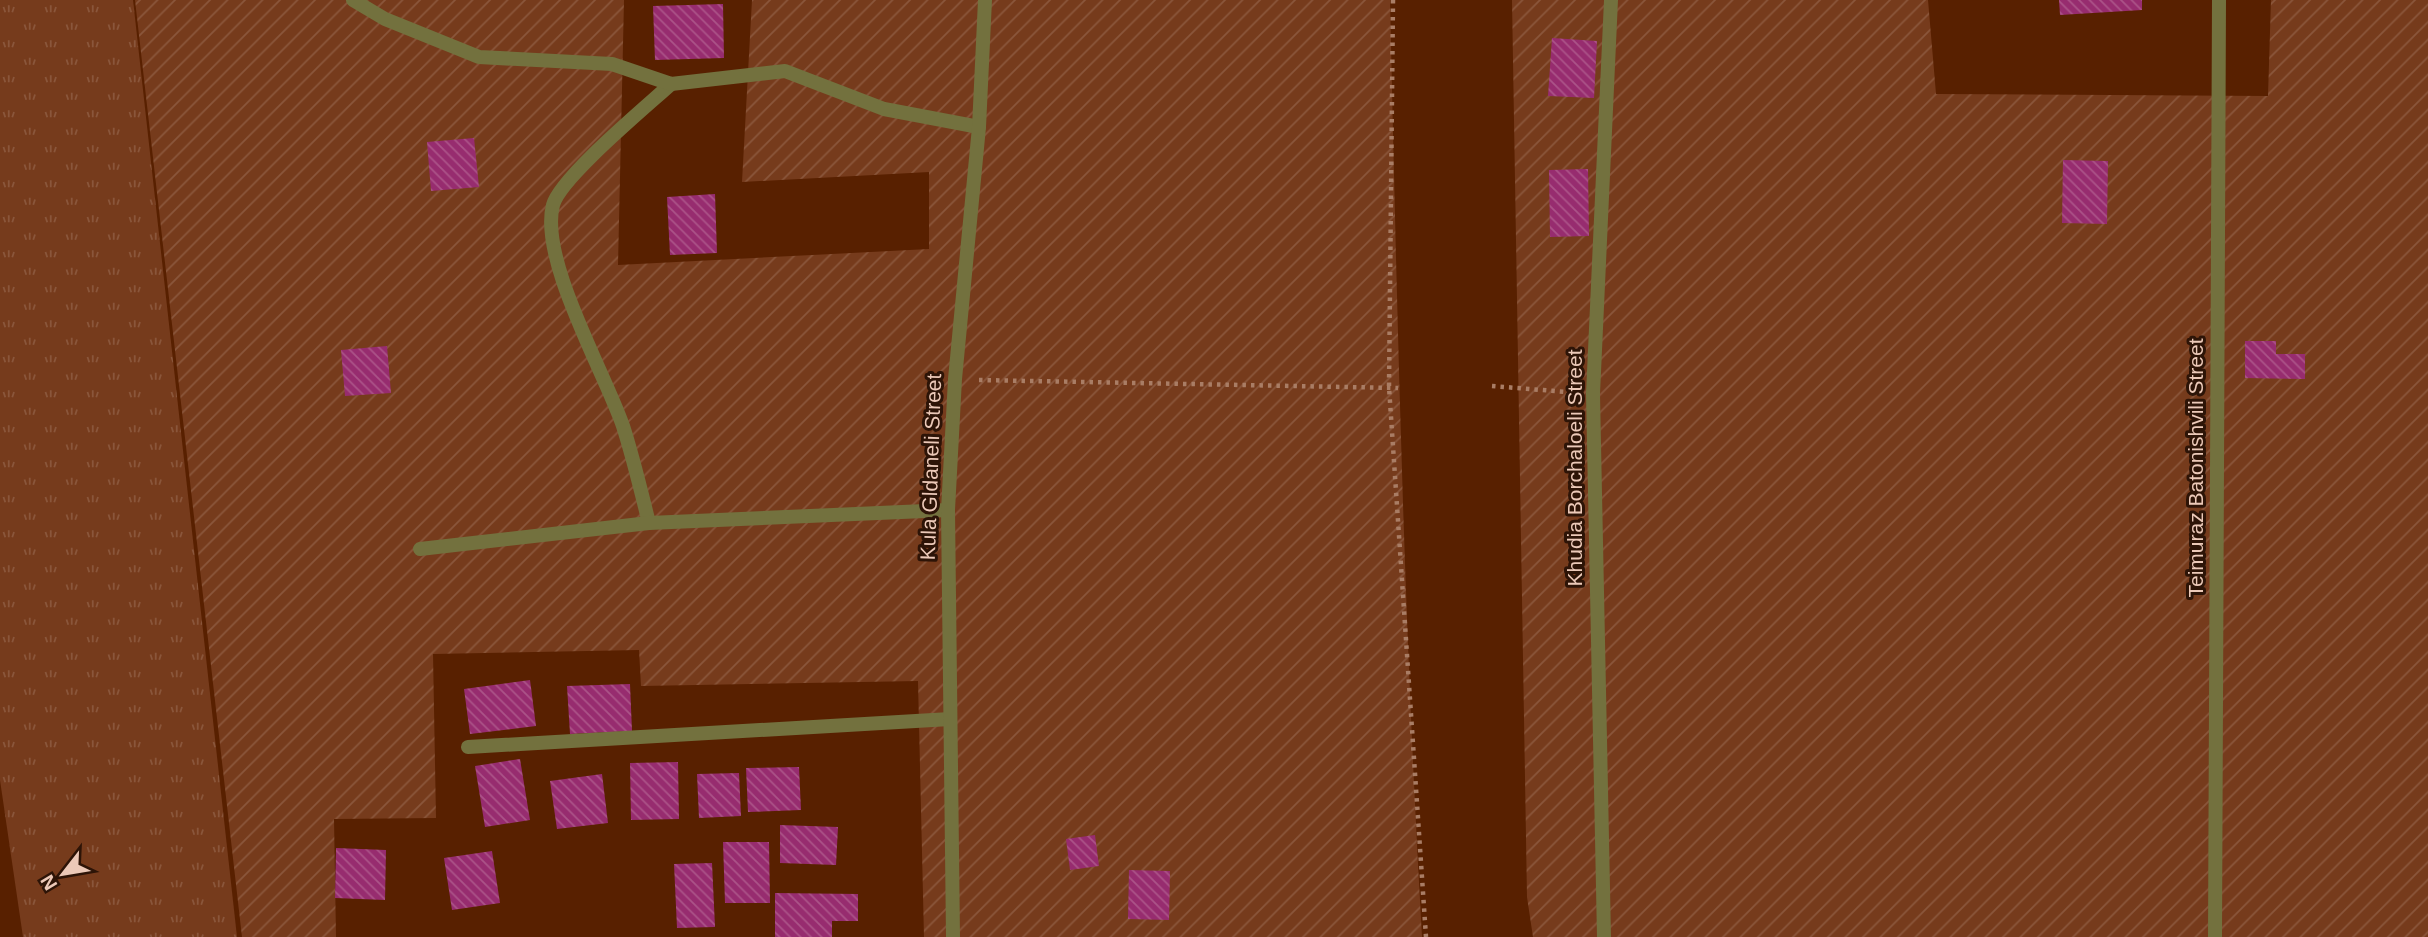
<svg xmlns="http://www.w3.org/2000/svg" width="2428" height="937" viewBox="0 0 2428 937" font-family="Arial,sans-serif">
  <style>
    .grass { fill: url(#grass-tufts) }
    .garden { fill: url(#garden-furrows) }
    .building { fill: url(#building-back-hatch) }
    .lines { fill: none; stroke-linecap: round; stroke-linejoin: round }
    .path { stroke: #a97d65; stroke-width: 4.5; stroke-dasharray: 3.5 5; stroke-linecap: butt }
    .lane { stroke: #73713e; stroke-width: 14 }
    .street { stroke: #73713e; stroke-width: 14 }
    .labels { text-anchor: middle; stroke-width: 6; stroke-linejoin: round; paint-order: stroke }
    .street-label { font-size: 21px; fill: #ecc9b8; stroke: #2d1407 }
  </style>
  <defs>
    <pattern id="grass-tufts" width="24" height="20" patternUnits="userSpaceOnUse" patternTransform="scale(1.75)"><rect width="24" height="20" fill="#763b1c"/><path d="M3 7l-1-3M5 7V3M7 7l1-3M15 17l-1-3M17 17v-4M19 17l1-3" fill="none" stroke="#8a563b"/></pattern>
    <pattern id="garden-furrows" width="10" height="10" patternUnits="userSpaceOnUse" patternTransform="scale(1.75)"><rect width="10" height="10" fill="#763b1c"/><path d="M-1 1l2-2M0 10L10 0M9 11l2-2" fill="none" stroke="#8a563b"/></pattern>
    <pattern id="building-back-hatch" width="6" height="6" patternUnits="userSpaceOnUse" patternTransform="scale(1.75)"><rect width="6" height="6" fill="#972c6f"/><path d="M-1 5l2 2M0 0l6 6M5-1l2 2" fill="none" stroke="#ab5388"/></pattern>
  </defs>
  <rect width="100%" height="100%" fill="#582000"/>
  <path class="grass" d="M0 0H133L237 937H23L0 780Z"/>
  <g class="garden">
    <path d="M135 0H624L618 265 929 249V172L742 182 752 0H1390C1397 313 1404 625 1422 937H924L918 681 641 686 639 650 433 654 436 818 334 819 336 937H242Z"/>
    <path d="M1512 0H1928L1936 94 2268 96 2271 0H2428V937H1533L1527 897Z"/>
  </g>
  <g class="building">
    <path d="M2059 0H2142V10L2060 15Z"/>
    <path d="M723 4 724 58 655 60 653 6Z"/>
    <path d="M1552 38 1597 41 1594 98 1548 96Z"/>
    <path d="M474 138 479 187 431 191 427 142Z"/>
    <path d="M2063 160 2108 161 2107 224 2062 223Z"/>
    <path d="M1588 169 1589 236 1550 237 1549 170Z"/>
    <path d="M715 194 717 253 670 255 667 197Z"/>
    <path d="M2245 341H2276V354H2305V379L2245 378Z"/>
    <path d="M387 346 391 393 345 396 341 350Z"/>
    <path d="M530 680 536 726 470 734 464 689Z"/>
    <path d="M630 684 632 731 570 734 567 686Z"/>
    <path d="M520 759 530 820 485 827 475 766Z"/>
    <path d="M678 762 679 819 631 820 630 763Z"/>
    <path d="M799 767 801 810 748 812 746 768Z"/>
    <path d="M739 773 741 816 699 818 697 774Z"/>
    <path d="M602 774 608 823 557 829 550 781Z"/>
    <path d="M780 825 838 827 836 865 780 863Z"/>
    <path d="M1095 835 1099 866 1070 870 1066 839Z"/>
    <path d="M723 842H769L770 903H725Z"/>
    <path d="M336 848 386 850 385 900 335 898Z"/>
    <path d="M492 851 500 903 452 910 444 858Z"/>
    <path d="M712 863 715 927 677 928 674 864Z"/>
    <path d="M1129 870 1170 871 1169 920 1128 919Z"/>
    <path d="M775 893 858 894V921H832V937H775Z"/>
  </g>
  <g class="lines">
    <g class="path">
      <path d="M1393 0 1389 387 1426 937"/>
      <path d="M979 380 1398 388"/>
      <path d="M1492 386 1567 392"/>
    </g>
    <path class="lane" d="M649 523C641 491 633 457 623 426 604 371 539 259 553 205 560 178 647 106 671 84"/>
    <g class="street">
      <path d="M353 0 385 19 479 57 612 64 671 84 785 71 884 109 979 127"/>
      <path d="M420 549 649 523 948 510"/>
      <path d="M468 747 950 719"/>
      <path d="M953 937 948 510 955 379 979 127 985 0"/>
      <path d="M1604 937 1593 394 1611 0"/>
      <path d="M2215 937 2219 0"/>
    </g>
  </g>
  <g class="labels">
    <g class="street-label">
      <text transform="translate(931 467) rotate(-88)" y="7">Kula Gldaneli Street</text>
      <text transform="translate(1575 468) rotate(-90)" y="7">Khudia Borchaloeli Street</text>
      <text transform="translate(2196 468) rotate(-90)" y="7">Teimuraz Batonishvili Street</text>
    </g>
  </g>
  <g transform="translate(63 874) rotate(239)" stroke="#2d1407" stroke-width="5" paint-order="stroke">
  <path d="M0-5L12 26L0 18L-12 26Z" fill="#ecc9b8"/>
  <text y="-10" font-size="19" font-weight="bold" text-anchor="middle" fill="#ecc9b8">N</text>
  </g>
</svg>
